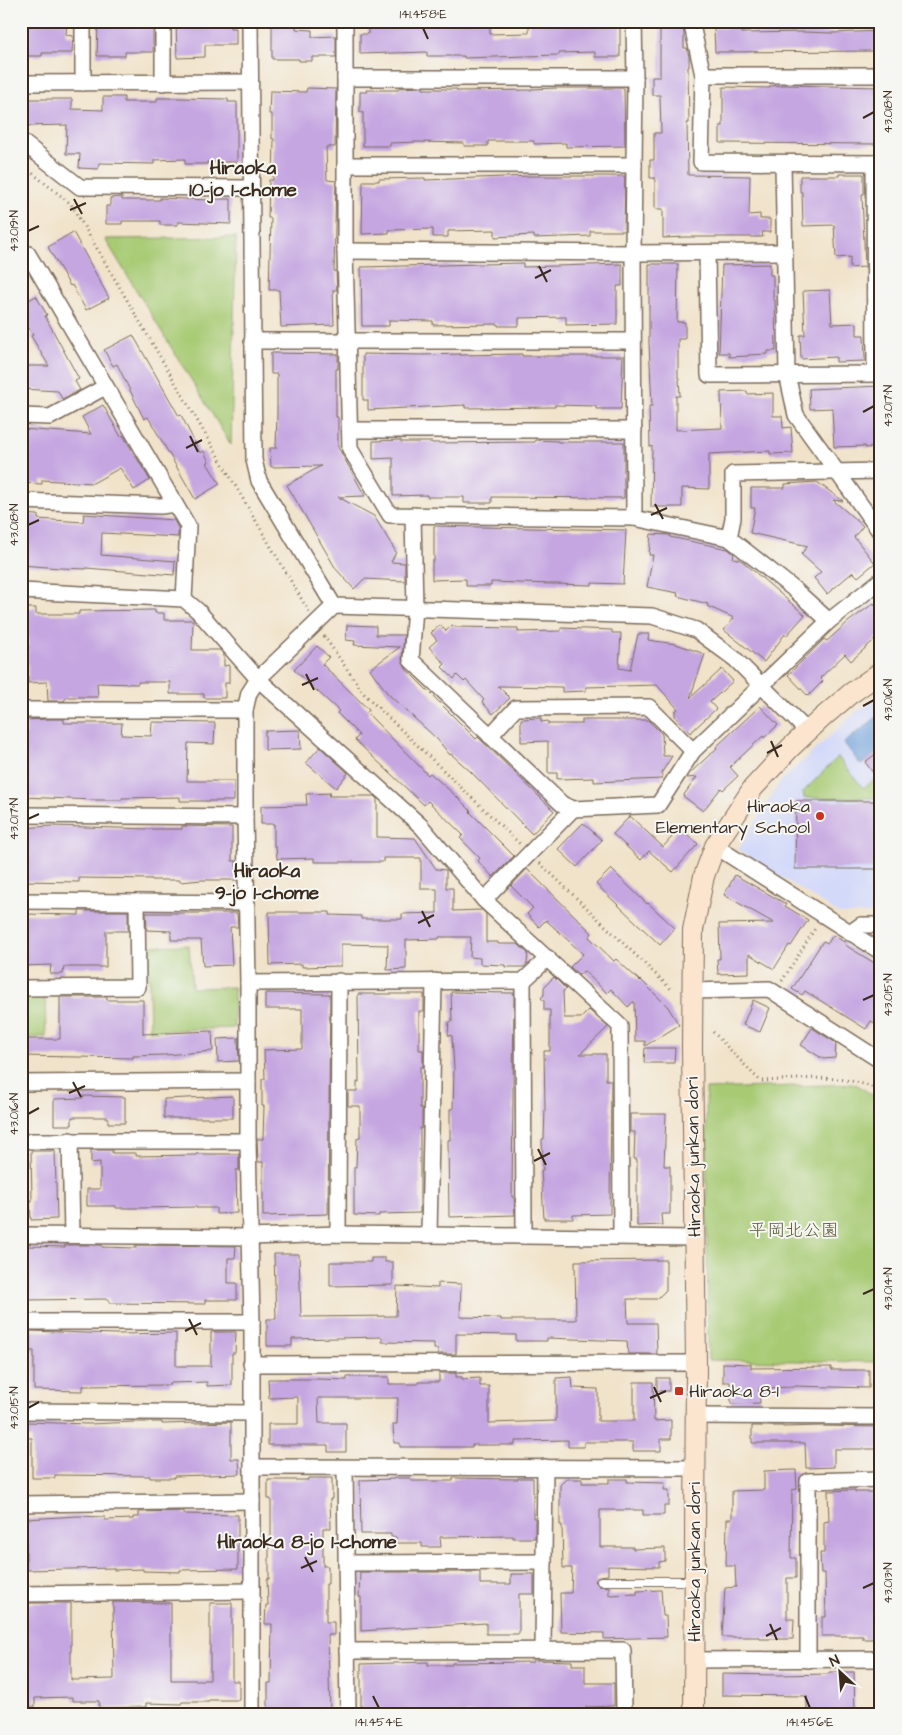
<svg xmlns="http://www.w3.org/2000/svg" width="902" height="1735" viewBox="0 0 902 1735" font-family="'Architects Daughter','Klee One',sans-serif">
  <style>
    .built { fill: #d3d9f9 }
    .green { fill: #a7ca73; stroke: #717a48 }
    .water { fill: #73a3dd; stroke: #57667e }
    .building { fill: #c5a6e1 }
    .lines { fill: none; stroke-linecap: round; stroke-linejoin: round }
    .lane-casing { stroke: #7b6b5a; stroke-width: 10 }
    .street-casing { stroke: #7b6b5a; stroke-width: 18 }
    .secondary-casing { stroke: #7b6b5a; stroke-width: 22 }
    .path { stroke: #7b6b5a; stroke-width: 3; stroke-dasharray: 1 4; stroke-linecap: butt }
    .lane { stroke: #fff; stroke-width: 8 }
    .street { stroke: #fff; stroke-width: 15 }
    .secondary { stroke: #fbe5cf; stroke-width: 20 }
    .ticks { fill: none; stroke: #3b2a1e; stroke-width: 2 }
    .poi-dot { fill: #c8321e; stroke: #f6f6f2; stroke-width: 2 }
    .labels { text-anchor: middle; stroke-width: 4; stroke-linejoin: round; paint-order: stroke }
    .poi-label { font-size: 18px; fill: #3b2a1e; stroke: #f6f6f2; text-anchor: end }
    .street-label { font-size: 18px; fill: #3b2a1e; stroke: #f6f6f2 }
    .park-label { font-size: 18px; fill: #5b5a38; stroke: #f6f6f2 }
    .neighbourhood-label { font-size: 19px; font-weight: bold; fill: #3b2a1e; stroke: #f6f6f2 }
    .neatline { fill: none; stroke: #3b2a1e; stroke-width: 2 }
    .ticks-label { font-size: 12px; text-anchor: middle; fill: #3b2a1e }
  </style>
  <rect width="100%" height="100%" fill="#f6f6f2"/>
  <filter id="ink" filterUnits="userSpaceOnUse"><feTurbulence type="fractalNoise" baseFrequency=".02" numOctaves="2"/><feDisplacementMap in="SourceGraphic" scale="10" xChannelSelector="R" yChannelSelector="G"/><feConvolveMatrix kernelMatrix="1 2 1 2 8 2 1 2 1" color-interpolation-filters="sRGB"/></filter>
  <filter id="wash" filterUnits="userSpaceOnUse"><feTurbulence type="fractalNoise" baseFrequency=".0096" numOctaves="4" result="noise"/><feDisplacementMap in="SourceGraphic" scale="20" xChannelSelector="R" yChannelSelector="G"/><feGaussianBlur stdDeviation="1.12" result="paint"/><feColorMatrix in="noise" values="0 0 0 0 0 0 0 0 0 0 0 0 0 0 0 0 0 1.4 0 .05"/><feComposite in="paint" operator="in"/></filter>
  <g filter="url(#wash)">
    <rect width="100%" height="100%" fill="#f1e3ca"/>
    <path class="built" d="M881 697V914H839L738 850 780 782 855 713Z"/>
    <g class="green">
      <path d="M236 237 231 445 105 239Z"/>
      <path d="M838 757 863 788 881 775V798H804L803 792Z"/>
      <path d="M189 945 192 988 234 987V1028L150 1031 148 946Z"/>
      <path d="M21 997H45L46 1037H21Z"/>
      <path d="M856 1084 881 1101V1362L708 1360 706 1089Z"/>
    </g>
    <path class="water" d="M881 714V750L861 765 844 743Z"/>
    <g id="blocks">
      <g class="building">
        <path d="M21 21H67L66 35 73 36 72 53H42V56H21Z"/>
        <path d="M98 21H153V52H125V56H97Z"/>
        <path d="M176 21H230V28H236V45H205V57L177 58Z"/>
        <path d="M368 21H490V34L529 33V21H620V57H595V52L559 53V55L464 58V56H427V52L360 54V34H368Z"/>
        <path d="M660 21H682L684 34V48H687L689 57V67H688L689 123H687L688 175 750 176 749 215 760 214V219H770V232H762L763 237H685L663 238V209H655V178H650V160H654V133H661L660 95H652V77H660Z"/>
        <path d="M272 24H296V29L312 30V37L336 36V57H312V61H299V59H272Z"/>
        <path d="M714 28H741L742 33 804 32 832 33 881 31V51L715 52Z"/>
        <path d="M785 85 881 87V144L720 143V126H723V87L770 88V86Z"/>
        <path d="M423 87V89H457V91L531 90V89L558 88H624L625 146 566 147V143L534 144V141H488V146H464V143L418 142 390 143V146H363V112H360V92H367L366 90H398V88Z"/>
        <path d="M307 88 336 89 335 147H326L327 180 336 181 334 271H336L337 290H333L334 325 281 327 279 290H269L271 218H268L269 180H273L274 139H272V114H269L270 91 306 92Z"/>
        <path d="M103 97H124V102H157V98H178L228 99V102H237V162H207V164H185V159L154 160V164L99 163 98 169 79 168 80 154H66L67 125 23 126 22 99H72V109L103 110Z"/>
        <path d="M839 174H864V194H862L865 267 850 268V257L836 258 834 225 803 226 802 192H800V176H839Z"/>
        <path d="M530 176H625L624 231H590V236L534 238V235L495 237V230L448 231V237H433V229L389 230V233L362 234 363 181H379V179L425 178V180Z"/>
        <path d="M122 197V200H160V198L210 200V199H231V224L178 222V225H160V221H122V224H106V206H110V198Z"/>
        <path d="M73 232 109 298 86 310 72 285 70 286 48 247Z"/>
        <path d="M523 263V267L622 264V286H617V324L566 325V317L519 318V326H498V324L433 325V321L389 320V326H362L361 267Z"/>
        <path d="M649 264H678L677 322H685V339H678V378H679L680 396H676V430L722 428 721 392 747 391V394L773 393V416H782L783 428 791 427 793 453 770 454V451L709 454V489L682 488V507H651L652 446 650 447 649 406H652L649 343Z"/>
        <path d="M770 264V275H773V300H775L776 351H768V354L748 355V356L729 357V353H719L722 265Z"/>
        <path d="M830 290 832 324 857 323V335H864L865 361 836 362V357L801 359 800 335H805L803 291Z"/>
        <path d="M36 296 47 315 45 316 79 379 75 381 80 390 62 399 58 391 21 389V366H49L31 336 33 335 21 315V304Z"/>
        <path d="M133 335 179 416 181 415 200 453 204 451 209 462 207 463 220 484 195 499 148 417 144 419 117 364 113 366 104 350Z"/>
        <path d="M271 353 338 354V369H336V417H338V447L365 496 338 497 374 516 396 552 391 562 405 563V581L364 579 354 589 336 569 287 485 321 466 271 467 270 448H276L277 414V374H271Z"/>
        <path d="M363 354 424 355 460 354V355L522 354V356H623L621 409H596V406L555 405V407L465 408V405L368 410V400H363Z"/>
        <path d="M881 386V447L865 448V446L834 447 832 408 810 409 809 389Z"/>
        <path d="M103 405 121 437 123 435 150 480 134 490 120 468 93 483 42 480V484L21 483V429L91 434 82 417Z"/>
        <path d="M401 440V442H432V443L535 442V440L558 441V442H624V498L492 497V503H464V497H427V495L393 496V458L373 459V441Z"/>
        <path d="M817 482 843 501 833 500 863 526 854 537 875 563 858 577 853 572 827 594 814 578 821 572 801 554 808 546 750 533 755 508H751V488H785V484Z"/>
        <path d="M21 514 38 515V519L83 522 84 514 174 520 178 528V537L102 533 101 555 175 561 174 575 86 568V569L60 568 21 565Z"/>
        <path d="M434 526 626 530 623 584 592 583V585L553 584 491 582V586H466V579L432 580V561H434Z"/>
        <path d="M651 534 670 535V537L728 549 734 554 733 558 741 560 805 615 786 636 785 634 764 662 724 630 734 618 707 606 708 604 677 596 678 593 647 587 653 555H649Z"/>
        <path d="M881 601V634L851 661 845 654 820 678 823 681 808 696 788 675 824 639 827 641 848 622 874 603 875 605Z"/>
        <path d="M23 608H36V614H79V611L155 610V613H164V620H193L192 650H220L224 655V666L229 665V683H225V698H204V694H170V682H138V684L97 683 98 697H67L64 701H48L47 682 28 683V635H23Z"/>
        <path d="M347 625 376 626V635H404L402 660 406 669 476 739 478 737 554 811 532 834 470 771 451 754 450 755 437 739 388 694 370 669 400 647 354 645 355 641 346 640Z"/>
        <path d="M440 625 446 631 452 625 455 627 518 628V632L561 631V628L612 630V633H621L619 668 630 670 638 634H649L648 640 676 644 705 654 690 698 722 669 733 681 710 702 716 709 690 733 675 716V711L678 709 657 685 586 687V691L562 692V687L498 686 510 698 493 714 482 702 484 700 466 680 464 682 457 675 454 679 442 667 445 664 429 647 437 640 431 633Z"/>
        <path d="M317 646 329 657 322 664 369 710 367 713 428 775 430 773 456 796 471 811 470 812 514 856 493 877 478 861 480 858 460 838 463 835 428 801 424 805 355 740 359 735 337 713 339 711 294 670Z"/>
        <path d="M760 706 778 725 764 738 763 736 730 767 738 776 723 790 721 788 703 811 683 796 697 777 687 778 690 773 717 748 716 747Z"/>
        <path d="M541 718V722L548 721V724H582V720H648L662 734 663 756H672L662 772V779L594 782V778L557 779V773H548V741L521 742V719Z"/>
        <path d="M48 719H64V723H122L121 735 151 736 152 722 215 723 214 744 188 743 187 781H234V801H180V797L122 798V800H94L23 797 24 764H21V735H26V720Z"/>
        <path d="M300 730 301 749 265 750V731Z"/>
        <path d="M320 747 348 773 336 788 306 763Z"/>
        <path d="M881 750V783L865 762Z"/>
        <path d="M331 793 328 796H374L377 799V837L415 838 436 869 446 870V888H453V911L482 910 486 914V942H498V944H518L528 953 527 964 524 967H505V965L480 964V958L470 957 471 937H439V939L406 940V969L387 970 388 945 341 944V966L302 967V964L270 965 269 912H330V915L361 916V919H402V914L437 913V889H421V858H383V862H314V858L277 859 276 847H274V824H261V806L307 805 306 794Z"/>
        <path d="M796 801H881V869H795Z"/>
        <path d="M630 816 663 847 680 828 698 844 673 872 649 851 641 860 613 834Z"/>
        <path d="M583 823 602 840 577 867 558 849Z"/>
        <path d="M52 826 150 829H182V826L232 827V861H236L237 880H202L180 882V880H152V879L79 878V882L21 881V828Z"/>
        <path d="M527 869 592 933 589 937 614 961 616 959 640 981 641 980 668 1007 679 1025 645 1046V1041H635L634 1001 628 1007 611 989 607 993 584 971 579 975 570 967 583 954 546 920 539 927 527 914 533 908 511 886Z"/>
        <path d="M611 869 647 904 648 903 675 928 660 945 596 884Z"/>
        <path d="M735 875 786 904 785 906 808 920 791 946 789 945 774 969 749 954V973L718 974 717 959H720L719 924 774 923 724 895Z"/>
        <path d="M79 911H128V931H106V967H64L63 974H50L51 965 22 966V914L79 915Z"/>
        <path d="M146 913H237L238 927H230L232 965 203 966 201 940H171V931L147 930Z"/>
        <path d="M833 935 846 943 845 945 881 967V1027L871 1021 866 1029 805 991 802 995 792 989 823 941 828 943Z"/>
        <path d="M554 977 566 989 563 991 564 1018H581L589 1010 608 1027 580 1054H606V1080H611L610 1214 573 1215V1219H544L541 1170H543L542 1139H544L545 1108 544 1051H550V1010H544V1001L541 998 544 995V987Z"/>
        <path d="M451 992 514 993 512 1197H514L515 1215 449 1217 448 1140H450V1109H453L454 1068 452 1036 448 1035 449 1022H452Z"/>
        <path d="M265 993 330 994 328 1214 263 1216V1162H258L257 1139H263L264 1106H262V1079H265L264 1050 302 1049V1009H265Z"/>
        <path d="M358 994H424V1011H419V1050H423V1067H420V1108H422V1128H420V1213L379 1214V1216L354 1215V1167H356L357 1138 360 1137V1106H348V1091H357V1082H359Z"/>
        <path d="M60 997H107V1000H143V1034L212 1031 213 1051 165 1055 133 1056V1058L21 1056V1039H60Z"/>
        <path d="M753 1000 770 1008 760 1032 743 1025Z"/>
        <path d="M812 1028 836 1043 835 1058 823 1059 801 1045Z"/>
        <path d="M238 1038 239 1061 218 1062 217 1039Z"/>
        <path d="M645 1048H675L674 1063H644Z"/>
        <path d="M83 1096 125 1097V1123H108V1117H72V1125H54V1099L83 1098Z"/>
        <path d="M233 1096V1118H164V1099Z"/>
        <path d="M630 1114H666L664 1166H670V1214H661L662 1225 637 1226V1159H634L635 1132H630Z"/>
        <path d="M91 1150H112V1153H136V1156L196 1155V1154H239V1170H236L237 1213 216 1214V1208H196V1207L141 1208H116V1206H87V1189H100V1162L91 1163Z"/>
        <path d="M31 1151H55L57 1219 31 1220 30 1201H32Z"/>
        <path d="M65 1245H102V1247L136 1248V1245L236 1246 235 1258H228V1283H237V1300H205V1304L109 1303V1299L23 1300V1281H26L27 1246 65 1247Z"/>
        <path d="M274 1254H299L301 1317 396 1316 397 1286 438 1288V1283L461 1284 460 1317 501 1318V1320H576L575 1261 666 1260V1290L657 1299H627L628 1323H656L657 1354H628L627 1341 547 1338V1341H516V1335L456 1334V1354H438V1349H434V1343L382 1342V1337L292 1339V1346H267V1319H276Z"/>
        <path d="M371 1258H385V1262H393V1285L330 1286V1262H371Z"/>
        <path d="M30 1331 117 1334 176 1333V1366H211V1332H236L235 1353H232V1385L207 1386V1382L170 1383V1385L83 1386V1391L34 1390V1351H30Z"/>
        <path d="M723 1363 751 1364V1368L831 1367V1370H869V1388L794 1386V1387L759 1388 760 1403 731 1404 730 1382H723Z"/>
        <path d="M439 1373H456V1377H462V1379L480 1378V1386H489V1423L556 1421V1378L572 1377 573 1388 598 1389V1421H634V1382H653L654 1421 671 1420V1439H661V1451H633V1442H584V1447H568V1440L515 1441V1445H472V1447H400V1443H394L393 1424H397L398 1398H318L319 1423H346V1452H328V1445H268V1424H298V1397L269 1398 268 1379H318L347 1380V1377H389V1384H418V1382H439Z"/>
        <rect x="657" y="1378" width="12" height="13"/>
        <path d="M26 1422 89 1424 135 1422H162V1424L231 1422V1459H239L240 1474 174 1476V1478H150V1476L55 1475V1478H32V1438H26Z"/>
        <path d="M752 1426H783V1427L821 1426 880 1427V1449H834V1467L806 1468 805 1443H752Z"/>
        <path d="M796 1470 797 1489 792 1490 791 1558H796V1578H787V1619H794L793 1639H760V1637H722L725 1588 736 1587 735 1566H726L727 1519H732V1491L764 1490V1471Z"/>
        <path d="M308 1478H332V1499H330L331 1528H323V1566H328V1584H326V1622H334V1635H328L330 1714H268V1683H271L272 1624H265L266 1605H268L267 1579H269V1543H271V1499H268V1480H308Z"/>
        <path d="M394 1478H411V1481H453V1478L518 1479V1478H533V1518H535V1538H513V1536L440 1537 441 1547H422V1543H396V1537H391V1534H361L360 1480 394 1479Z"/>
        <path d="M566 1479H582V1483H609V1479H627V1482L665 1483 664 1490H669V1506H664V1515H643V1510H600V1547H633V1549L665 1548V1561L659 1562V1567L608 1566V1575L599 1576 595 1581 599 1586 609 1587V1595L637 1594V1591L661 1590 663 1616H666L667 1637 604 1639V1633L561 1632 560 1593H571L572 1568H563L562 1525H560V1485Z"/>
        <path d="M855 1490V1492H881V1639H863V1636H822V1617H826L825 1573H821L820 1553H824V1522L829 1521 828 1491Z"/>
        <path d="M184 1511V1514L238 1515V1569L180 1570V1572L143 1571V1569L114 1570V1568L26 1570V1519L78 1516 105 1517V1520L133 1519V1517H139V1512Z"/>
        <path d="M360 1572H480V1584H511V1574H534V1594H519V1634H486V1623L361 1631V1597H359Z"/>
        <path d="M113 1602 171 1603V1680H210V1603H232V1681H239V1700H209V1702H182L181 1704 146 1703V1707L99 1708V1701H73V1697L35 1698V1707H21V1603H71V1680L114 1679Z"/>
        <path d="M533 1660 572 1661V1665H585V1683H614V1706L586 1707V1714H361V1664L428 1662V1665H452V1663L533 1662Z"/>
        <path d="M829 1672H854L855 1714H807V1696L722 1695V1674L779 1675 829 1674Z"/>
      </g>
    </g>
  </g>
  <g filter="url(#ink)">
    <use href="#blocks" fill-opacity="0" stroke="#7b6b5a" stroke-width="1"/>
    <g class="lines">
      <defs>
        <path id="lane" d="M601 1581H694"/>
        <g id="street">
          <path d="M83 21V83"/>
          <path d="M163 21V83"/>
          <path d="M250 21 254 460 259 481 334 606 652 616 696 630 735 659 808 732"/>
          <path d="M345 21V251L350 449 390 515 634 518 729 538 795 590 829 621"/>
          <path d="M634 21 635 78 633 253 634 518"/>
          <path d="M691 21 703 75 701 162 881 163"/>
          <path d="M703 75H881"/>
          <path d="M345 78H635"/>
          <path d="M21 83 250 82"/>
          <path d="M21 141 80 187 251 188"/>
          <path d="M783 163 787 374 796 415 881 533"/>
          <path d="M874 163 875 373"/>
          <path d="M345 165H634"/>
          <path d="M345 251 633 253 785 252"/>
          <path d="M707 253 709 375 881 374"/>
          <path d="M21 255 28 254 188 526 184 599"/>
          <path d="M252 341H633"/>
          <path d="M21 416 50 417 105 387"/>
          <path d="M350 430H634"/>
          <path d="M21 501 161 506 175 504"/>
          <path d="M413 515 415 608 411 660 562 804 573 809 658 805 693 751 829 621 881 580"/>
          <path d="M729 538 733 518V474L881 471"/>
          <path d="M21 591 184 599 198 611 258 679 421 826 484 900 620 1026 621 1236"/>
          <path d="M21 710H245"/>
          <path d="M490 736 516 708 649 707 693 751"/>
          <path d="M21 815 245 817"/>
          <path d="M715 846 881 952"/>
          <path d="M484 900 573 809"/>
          <path d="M21 901 247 903"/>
          <path d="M850 933 861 925H881"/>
          <path d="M523 981 524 1236"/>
          <path d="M248 983 523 981 548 958"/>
          <path d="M21 988 138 987 137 902"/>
          <path d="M692 991 769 989 881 1061"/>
          <path d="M21 1083 248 1081"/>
          <path d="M70 1140 72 1234"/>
          <path d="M31 1141H248"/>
          <path d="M338 1234 339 981"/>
          <path d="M21 1235 250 1237 338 1234 694 1238"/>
          <path d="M429 1235 434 981"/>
          <path d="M21 1322H252"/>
          <path d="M251 1364 696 1363"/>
          <path d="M21 1411 252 1413"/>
          <path d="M695 1416 881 1417"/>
          <path d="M252 1467 694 1468"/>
          <path d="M345 1468 348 1714"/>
          <path d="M21 1504 252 1501"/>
          <path d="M346 1563 544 1562"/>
          <path d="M21 1594 251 1591"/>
          <path d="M543 1649 545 1467"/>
          <path d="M347 1651 623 1650 624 1714"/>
          <path d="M694 1660 881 1659"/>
          <path d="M808 1660V1481L881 1479"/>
          <path d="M252 1714V1322L248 1141V983L245 817V710L249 693 258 679 334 606"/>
        </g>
        <path id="secondary" d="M694 1714 696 1363 692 1047 693 930 704 876 715 846 753 788 790 748 823 717 850 694 881 672"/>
      </defs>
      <use href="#lane" class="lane-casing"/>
      <use href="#street" class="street-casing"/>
      <use href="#secondary" class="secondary-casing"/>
      <g class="path">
        <path d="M21 164 71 204 309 612"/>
        <path d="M324 636 365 695 520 844"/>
        <path d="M540 863 673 991"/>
        <path d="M782 981 816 927"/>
        <path d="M713 1032 760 1081C800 1080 845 1071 881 1092"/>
      </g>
      <use href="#lane" class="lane"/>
      <use href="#street" class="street"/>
      <use href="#secondary" class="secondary"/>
    </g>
  </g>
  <path class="ticks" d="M423 28 428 39M863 118 874 112M74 199 82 214M70 210 86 203M28 231 39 226M539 266 547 282M535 278 551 270M863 412 874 406M190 436 198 452M186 448 202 440M655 504 663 519M651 515 667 508M28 525 39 520M306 674 314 690M302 685 318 678M863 706 874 700M771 741 778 757M767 753 782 745M28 819 39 814M422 911 430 927M418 923 434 915M863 1000 874 995M73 1082 81 1097M69 1093 85 1086M28 1114 39 1108M538 1149 546 1165M534 1161 550 1153M863 1294 874 1289M189 1319 197 1335M185 1331 201 1323M654 1387 661 1402M650 1398 666 1391M28 1408 39 1402M305 1557 313 1572M301 1568 317 1561M863 1588 874 1583M770 1624 777 1640M766 1636 781 1628M373 1696 379 1708M805 1696 810 1708"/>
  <g class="poi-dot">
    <circle cx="820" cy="816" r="5"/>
    <rect x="674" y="1386" width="10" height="10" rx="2.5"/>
  </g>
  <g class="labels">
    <g class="poi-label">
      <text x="810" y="812">Hiraoka<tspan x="810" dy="21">Elementary School</tspan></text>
      <text x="689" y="1397" text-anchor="start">Hiraoka 8-1</text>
    </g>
    <g class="street-label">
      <text transform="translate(693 1157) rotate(-91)" y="6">Hiraoka junkan dori</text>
      <text transform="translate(694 1562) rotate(-90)" y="6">Hiraoka junkan dori</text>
    </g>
    <g class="park-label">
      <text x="794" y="1236">平岡北公園</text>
    </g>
    <g class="neighbourhood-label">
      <text x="243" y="174">Hiraoka<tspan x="243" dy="22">10-jo 1-chome</tspan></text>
      <text x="267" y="877">Hiraoka<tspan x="267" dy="22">9-jo 1-chome</tspan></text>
      <text x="307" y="1548">Hiraoka 8-jo 1-chome</text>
    </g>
  </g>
  <rect width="902" height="1735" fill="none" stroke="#f6f6f2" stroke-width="55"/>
  <g transform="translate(840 1672) rotate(334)" stroke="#f6f6f2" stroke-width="4" paint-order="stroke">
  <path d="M0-4L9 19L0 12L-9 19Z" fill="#3b2a1e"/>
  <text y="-8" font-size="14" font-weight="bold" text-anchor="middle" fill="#3b2a1e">N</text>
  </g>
  <rect x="28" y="28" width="846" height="1680" class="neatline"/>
  <g class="ticks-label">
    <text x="423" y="18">141.458°E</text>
    <text transform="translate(888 112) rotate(-90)" y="4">43.018°N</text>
    <text transform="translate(14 231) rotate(-90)" y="4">43.019°N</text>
    <text transform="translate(888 406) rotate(-90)" y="4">43.017°N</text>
    <text transform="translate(14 525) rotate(-90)" y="4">43.018°N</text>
    <text transform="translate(888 700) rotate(-90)" y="4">43.016°N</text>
    <text transform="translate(14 819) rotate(-90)" y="4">43.017°N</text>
    <text transform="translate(888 995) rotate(-90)" y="4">43.015°N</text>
    <text transform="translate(14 1114) rotate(-90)" y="4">43.016°N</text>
    <text transform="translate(888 1289) rotate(-90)" y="4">43.014°N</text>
    <text transform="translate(14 1408) rotate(-90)" y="4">43.015°N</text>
    <text transform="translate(888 1583) rotate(-90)" y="4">43.013°N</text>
    <text x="379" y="1726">141.454°E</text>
    <text x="810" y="1726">141.456°E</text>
  </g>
</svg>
